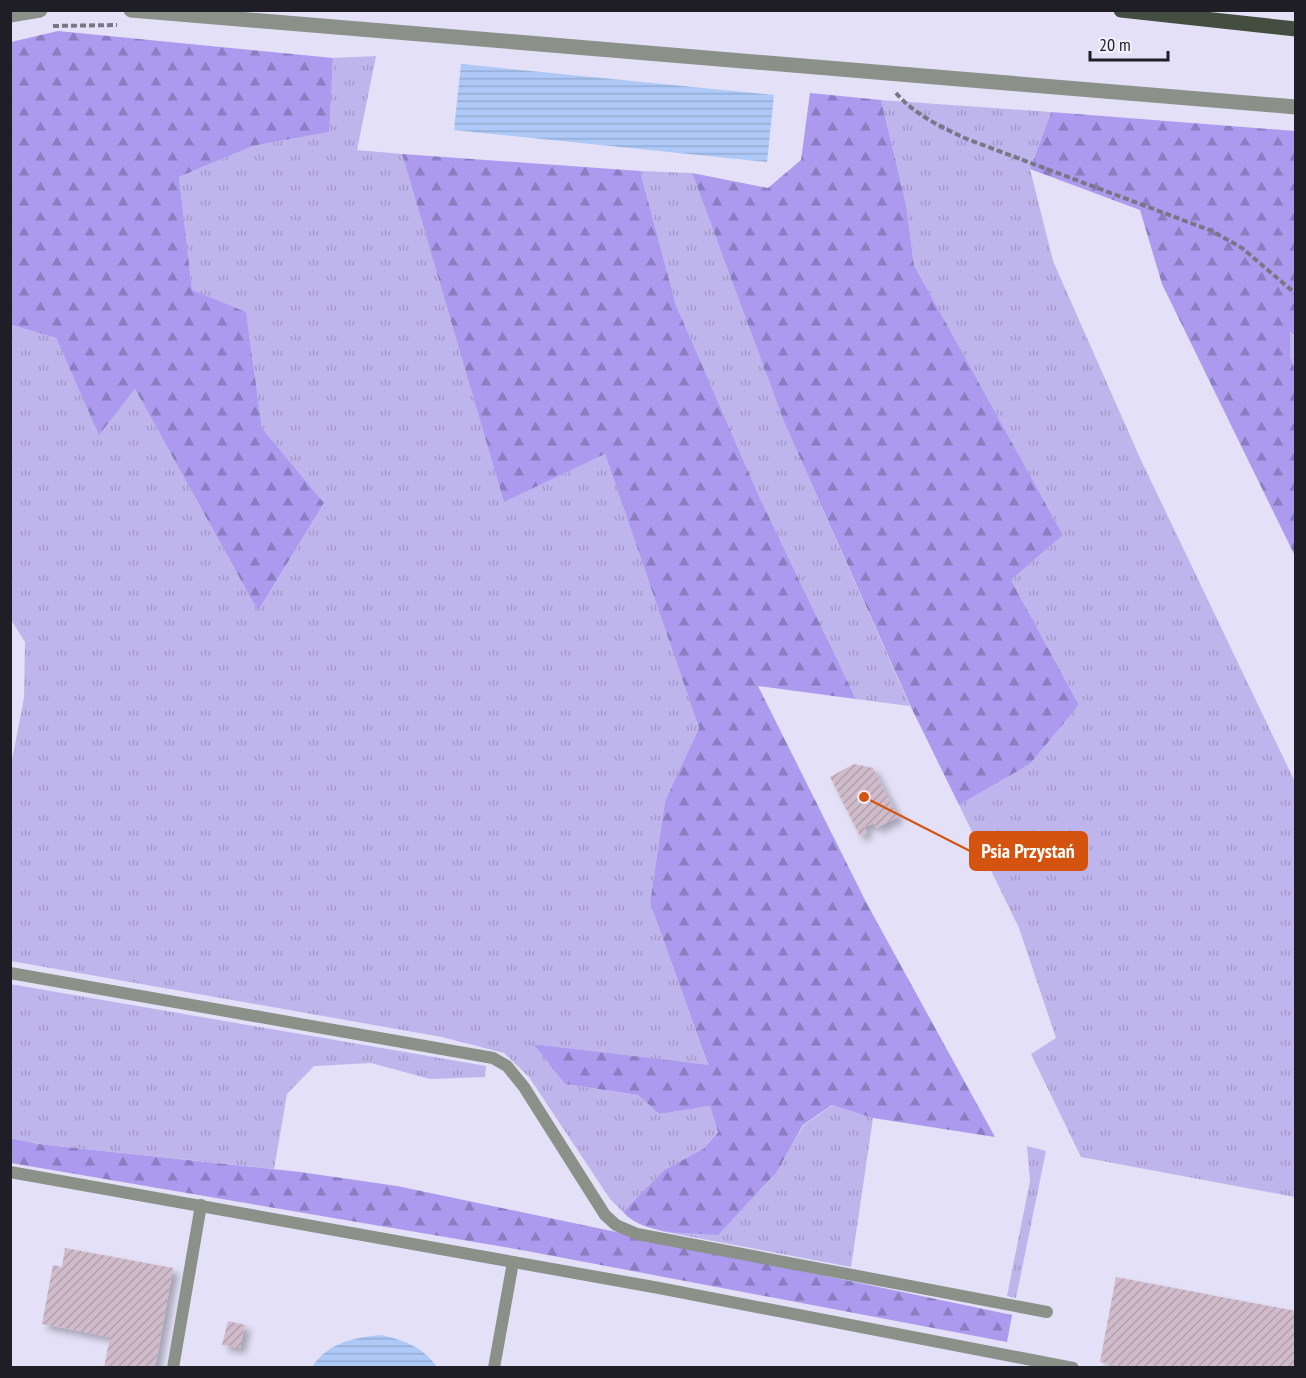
<svg xmlns="http://www.w3.org/2000/svg" width="1306" height="1378" viewBox="0 0 1306 1378" font-family="'PT Sans Narrow',sans-serif">
  <style>
    .grass { fill: url(#grass-tufts) }
    .forest { fill: url(#forest-firs) }
    .water { fill: url(#water-rules) }
    .building { fill: url(#building-hatch); filter: url(#shadow) }
    .lines { fill: none; stroke-linecap: round; stroke-linejoin: round }
    .path { stroke: #797786; stroke-width: 4; stroke-dasharray: 6 3; stroke-linecap: butt }
    .lane { stroke: #8b9189; stroke-width: 12 }
    .street { stroke: #8b9189; stroke-width: 15 }
    .primary { stroke: #434e40; stroke-width: 15 }
    .leader { fill: none; stroke: #d4530f; stroke-width: 2 }
    .callout-dot { fill: #d4530f; stroke: #f1effd; stroke-width: 2 }
    .callout { fill: #d4530f; stroke: #d4530f; stroke-width: 2 }
    .callout-label { font-size: 20px; text-anchor: middle; font-weight: bold; fill: #fff }
  </style>
  <defs>
    <pattern id="grass-tufts" width="24" height="20" patternUnits="userSpaceOnUse" patternTransform="scale(1.5)"><rect width="24" height="20" fill="#bfb5ed"/><path d="M3 7l-1-3M5 7V3M7 7l1-3M15 17l-1-3M17 17v-4M19 17l1-3" fill="none" stroke="#a49bcb"/></pattern>
    <pattern id="forest-firs" width="22" height="20" patternUnits="userSpaceOnUse" patternTransform="scale(1.5)"><rect width="22" height="20" fill="#ab9aee"/><path d="M5 1l3.5 6h-7zM16 11l3.5 6h-7z" fill="#8b7dc1"/></pattern>
    <pattern id="water-rules" width="6" height="5" patternUnits="userSpaceOnUse" patternTransform="scale(1.5)"><rect width="6" height="5" fill="#aec9f7"/><path d="M0 2.5h6" fill="none" stroke="#95acd4"/></pattern>
    <pattern id="building-hatch" width="6" height="6" patternUnits="userSpaceOnUse" patternTransform="scale(1.5)"><rect width="6" height="6" fill="#d0bbca"/><path d="M-1 1l2-2M0 6l6-6M5 7l2-2" fill="none" stroke="#b2a0ad"/></pattern>
    <filter id="shadow"><feDropShadow dx="5.5" dy="5.5" stdDeviation="3" flood-color="#0004"/></filter>
  </defs>
  <rect width="100%" height="100%" fill="#e3e0f7"/>
  <g class="grass">
    <path d="M376 56 357 150 402 154 504 501 605 454 699 728 665 801 650 903 708 1066 533 1044 565 1084 638 1095 659 1114 710 1106 718 1131 703 1149 664 1170 623 1212 610 1199 529 1077 504 1053 442 1037 11 961 10 770 24 698 25 642 10 618V325L56 338 99 434 135 389 258 611 324 503 262 428 247 320 192 291 179 177 253 146 328 132 333 58Z"/>
    <path d="M881 100 1051 112 1030 169 1053 261 1140 458 1295 782V1197L1081 1157 1031 1054 1056 1038 1019 928 959 805 1030 764 1079 705 1011 580 1063 535 914 265 906 204Z"/>
    <path d="M640 171 692 173 784 422 910 706 856 699 758 494 676 305Z"/>
    <path d="M1290 332 1295 336V373L1290 356Z"/>
    <path d="M10 984 486 1066 485 1077 430 1079 371 1063 314 1066 287 1094 274 1169 38 1144 11 1138Z"/>
    <path d="M833 1105 873 1118 851 1267 655 1230 718 1234 771 1179 804 1125Z"/>
    <path d="M1027 1146 1046 1151 1016 1298 1007 1296 1030 1181Z"/>
  </g>
  <g class="forest">
    <path d="M58 31 333 58 329 132 253 146 179 177 192 290 246 312 262 428 324 503 258 611 135 389 99 435 56 338 11 325V42Z"/>
    <path d="M810 93 881 100 906 204 914 265 1063 535 1011 580 1079 705 1030 764 959 805 911 707 784 422 692 173 768 188 801 160Z"/>
    <path d="M1051 112 1295 131 1296 336 1290 332V356L1296 373 1295 556 1162 284 1140 210 1030 169Z"/>
    <path d="M402 154 640 171 676 305 758 494 856 699 758 686 867 904 995 1137 873 1118 832 1105 803 1125 776 1173 718 1235C687 1232 645 1236 623 1212L664 1170 703 1149 718 1132 710 1106 659 1114 638 1095 565 1084 533 1044 708 1065 650 903 665 801 699 728 605 454 504 502Z"/>
    <path d="M10 1138 38 1144 300 1172 397 1186 1012 1315 1007 1342 527 1251 11 1163Z"/>
  </g>
  <g class="water">
    <path d="M461 64 774 95 767 162 454 130Z"/>
    <path d="M382 1335C405 1341 423 1347 437 1367H312C327 1343 355 1337 382 1335Z"/>
  </g>
  <g class="building">
    <path d="M854 764 873 768 898 817 876 828 874 823 864 827 867 833 860 836 830 777Z"/>
    <path d="M65 1248 173 1268 155 1368H104L110 1337 42 1324 53 1265 62 1267Z"/>
    <path d="M1116 1277 1296 1311V1368H1128L1100 1362Z"/>
    <path d="M228 1321 245 1325 240 1348 222 1345Z"/>
  </g>
  <g class="lines">
    <g class="path">
      <path d="M53 26 117 25"/>
      <path d="M896 93C915 115 941 127 967 139L1212 231 1242 248 1296 294"/>
    </g>
    <g class="lane">
      <path d="M10 973 493 1058 507 1066 524 1087 605 1215 616 1225 637 1234 1047 1312"/>
      <path d="M10 1172 659 1288 1073 1368"/>
      <path d="M173 1368 201 1205"/>
      <path d="M494 1368 513 1262"/>
    </g>
    <g class="street">
      <path d="M131 10 1296 107"/>
      <path d="M10 15 40 10"/>
    </g>
    <path class="primary" d="M1121 10 1296 29"/>
  </g>
  <path class="leader" d="M864 797L970 851"/>
  <circle class="callout-dot" cx="864" cy="797" r="6"/>
  <rect class="callout" x="970" y="832" width="117" height="38" rx="6"/>
  <g class="callout-label">
    <text x="1028" y="858">Psia Przystań</text>
  </g>
  <rect width="1306" height="1378" fill="none" stroke="#1f1e26" stroke-width="24"/>
  <path d="M1090 51v9h78v-9" fill="none" stroke="#1f1e26" stroke-width="3"/>
  <text x="1099" y="51" font-size="18" fill="#1f1e26" stroke="#f1effd" stroke-width="4.5" paint-order="stroke">20 m</text>
</svg>
